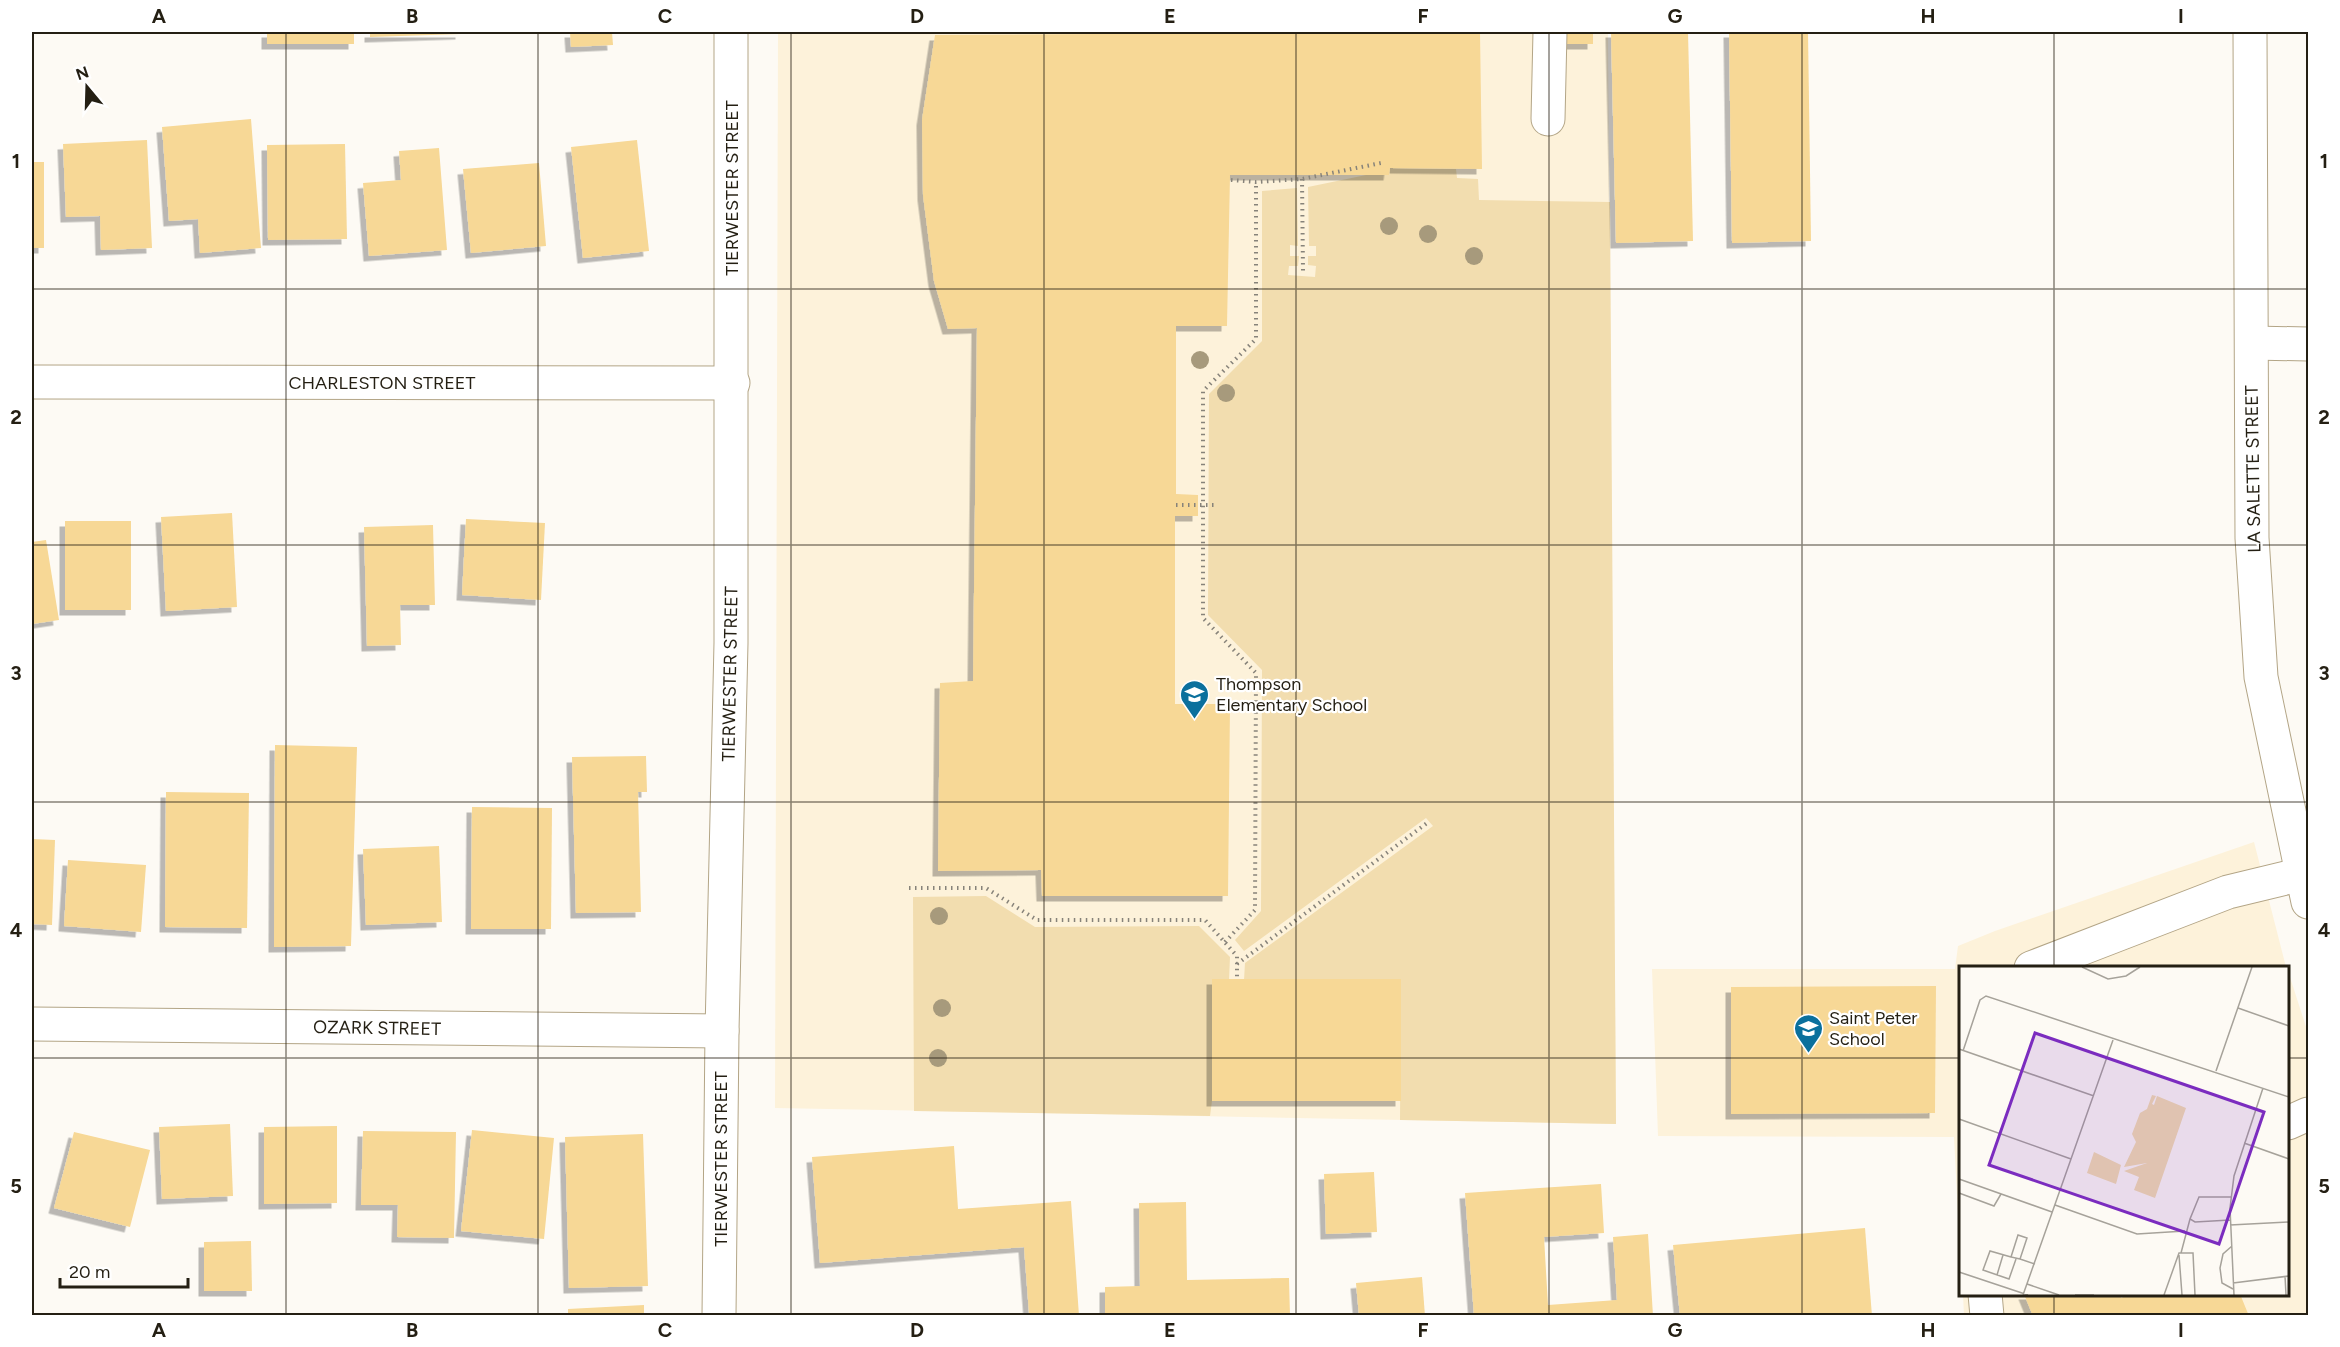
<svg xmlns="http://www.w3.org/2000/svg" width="2340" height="1347" viewBox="0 0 2340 1347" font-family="Figtree,sans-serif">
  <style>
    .built { fill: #fdf2da }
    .green { fill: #f2ddaf }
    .building { fill: #f7d896; filter: url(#shadow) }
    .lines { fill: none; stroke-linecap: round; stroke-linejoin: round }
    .minor-casing { stroke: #b3a586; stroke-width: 35 }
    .path { stroke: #87837a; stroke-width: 4; stroke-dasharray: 1.5 4.5; stroke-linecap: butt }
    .minor { stroke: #fff; stroke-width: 33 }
    .tree { fill: #a79a7c }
    .grid { fill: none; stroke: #241f13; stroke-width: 1.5; stroke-opacity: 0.55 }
    .labels { text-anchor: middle; stroke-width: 4.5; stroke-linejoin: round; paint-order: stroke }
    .street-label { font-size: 18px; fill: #241f13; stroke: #fff }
    .poi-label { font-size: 18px; fill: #241f13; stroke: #fff; text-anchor: start }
    .inset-road { fill: none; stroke: #a6a29a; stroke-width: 1.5 }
    .view { fill: #7b2cbf; fill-opacity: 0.15; stroke: #7b2cbf; stroke-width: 3 }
    .inset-edge { fill: none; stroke: #241f13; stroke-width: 3 }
    .neatline { fill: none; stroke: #241f13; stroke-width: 2 }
    .grid-label { font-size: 20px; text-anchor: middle; font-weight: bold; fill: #241f13 }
  </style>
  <defs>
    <filter id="shadow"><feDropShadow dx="-5.5" dy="5.5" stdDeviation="0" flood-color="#0004"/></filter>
  </defs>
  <rect width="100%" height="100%" fill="#fdfaf4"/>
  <g class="built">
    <path d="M778 32H1608L1616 1124 775 1108Z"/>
    <path d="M2254 842 2286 967 1960 968V1253L1954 1137 1658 1136 1652 969H1955L1958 946 1995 931Z"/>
    <path d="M2288 971 2308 1033V1315H1964L1963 1295 2288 1294Z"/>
  </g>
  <g class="green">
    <path d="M1390 168 1456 169 1457 178 1478 179 1479 200 1610 202 1616 1124 1400 1120 1401 979 1244 980 1245 963 1433 826 1426 818 1244 951 1235 940 1261 911 1262 670 1208 615 1209 394 1262 341V191L1297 188 1298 246 1290 245V256H1299L1298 266H1289L1288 275 1315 277 1316 266 1308 265V256H1316V246H1309L1308 187 1366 175H1389Z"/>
    <path d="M986 896 1035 927 1199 926 1230 957 1229 980H1212V1101L1210 1116 914 1111 913 897Z"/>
  </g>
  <g class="building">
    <rect x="267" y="32" width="87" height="12"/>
    <path d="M370 32H461V34L370 37Z"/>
    <path d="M570 32H612L613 45 571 47Z"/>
    <path d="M1099 32H1480L1482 169 1390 168 1389 175H1230L1227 326H1176V494L1198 495V516H1175V704H1230L1228 896H1042L1041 870 938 871 940 683 973 681 977 328 948 329 934 281 923 195 922 120 935 35 1098 34Z"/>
    <rect x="1566" y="32" width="27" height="12"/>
    <path d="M1611 32H1688L1693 241 1616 243Z"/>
    <path d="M1729 32H1808L1811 241 1732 243Z"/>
    <path d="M251 119 261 248 200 253 198 219 169 221 162 127Z"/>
    <path d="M147 140 152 248 101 250 100 216 66 217 63 144Z"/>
    <path d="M637 140 649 251 583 258 571 147Z"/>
    <path d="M345 144 347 239 268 240 267 145Z"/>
    <path d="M439 148 447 250 369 256 363 183 401 180 399 151Z"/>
    <rect x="32" y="162" width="12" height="86"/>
    <path d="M539 163 546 246 471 253 463 169Z"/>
    <path d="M232 513 237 607 166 611 161 517Z"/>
    <path d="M466 519 545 523 541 600 462 595Z"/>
    <rect x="65" y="521" width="66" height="89"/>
    <path d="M433 525 435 605H400L401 645 367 646 364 527Z"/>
    <path d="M46 540 59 620 32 624V542Z"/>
    <path d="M275 745 357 747 351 946 274 947Z"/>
    <path d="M646 756 647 792H638L641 912 576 913 572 757Z"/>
    <path d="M166 792 249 793 247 928 165 927Z"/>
    <path d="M472 807 552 808 551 929H471Z"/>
    <path d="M32 839 55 840 52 925 32 924Z"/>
    <path d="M439 846 442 922 366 925 363 849Z"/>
    <path d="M68 860 146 865 141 932 64 926Z"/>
    <rect x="1212" y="979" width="189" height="122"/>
    <path d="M1936 986 1935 1113 1731 1114V987Z"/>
    <path d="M230 1124 233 1196 162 1199 159 1127Z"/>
    <path d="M337 1126V1203L264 1204V1127Z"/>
    <path d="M472 1130 554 1138 544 1239 461 1231Z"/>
    <path d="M363 1131 456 1132 454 1238 397 1237 398 1205H361Z"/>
    <path d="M74 1132 150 1150 130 1227 54 1208Z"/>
    <path d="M643 1134 648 1286 569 1288 565 1137Z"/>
    <path d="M954 1146 958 1209 1071 1201 1079 1316H1014V1314L1029 1313 1024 1247 820 1263 812 1157Z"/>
    <path d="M1374 1172 1377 1232 1326 1234 1324 1174Z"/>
    <path d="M1601 1184 1604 1233 1544 1237 1548 1305 1617 1300 1613 1237 1648 1234 1653 1316H1474L1465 1193Z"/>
    <path d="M1186 1202 1187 1280 1289 1278 1290 1316H1105V1287L1140 1286 1139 1203Z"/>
    <path d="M1865 1228 1872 1316H1680L1673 1245Z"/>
    <path d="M251 1241 252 1291H204V1242Z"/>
    <path d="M1422 1277 1425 1316H1359L1356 1283Z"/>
    <path d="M2024 1294H2120L2121 1298 2131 1294H2240L2249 1316H2033Z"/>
    <path d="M644 1305V1316H568V1309Z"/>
  </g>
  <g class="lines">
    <defs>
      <g id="minor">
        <path d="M2250 32 2252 538 2261 677 2308 902"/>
        <path d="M1548 119 1550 32"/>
        <path d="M2252 343 2308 344"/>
        <path d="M32 382 733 383"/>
        <path d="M2031 968 2228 892 2302 874"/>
        <path d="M32 1024 722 1031"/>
        <path d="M2288 1123 2308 1114"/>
        <path d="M1985 1294 1987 1316"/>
        <path d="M719 1316 722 1031 731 643V32"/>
      </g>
    </defs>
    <use href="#minor" class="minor-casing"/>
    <g class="path">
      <path d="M1302 179 1303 271"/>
      <path d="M1231 180 1256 182 1302 179 1381 163"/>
      <path d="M1176 505H1214"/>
      <path d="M909 888H986L1037 920H1205L1237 956V980"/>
      <path d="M1225 942 1255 910 1256 673 1203 618V391L1256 339V182"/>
      <path d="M1237 964 1427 823"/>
    </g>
    <use href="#minor" class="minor"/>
  </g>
  <g class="tree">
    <circle cx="1389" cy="226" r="9"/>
    <circle cx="1428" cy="234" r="9"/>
    <circle cx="1474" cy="256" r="9"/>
    <circle cx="1200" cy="360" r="9"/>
    <circle cx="1226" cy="393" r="9"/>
    <circle cx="939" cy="916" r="9"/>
    <circle cx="942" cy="1008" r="9"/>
    <circle cx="938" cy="1058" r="9"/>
  </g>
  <path class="grid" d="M286 32V1316M538 32V1316M791 32V1316M1044 32V1316M1296 32V1316M1549 32V1316M1802 32V1316M2054 32V968M32 289H2308M32 545H2308M32 802H2308M32 1058H1960M2288 1058H2308M2054 1294V1316"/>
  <defs>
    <symbol id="school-pin" viewBox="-11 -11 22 30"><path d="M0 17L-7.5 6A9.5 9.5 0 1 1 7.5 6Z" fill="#0b709d" stroke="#fff"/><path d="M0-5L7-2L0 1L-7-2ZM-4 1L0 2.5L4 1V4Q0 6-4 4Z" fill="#fff"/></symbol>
  </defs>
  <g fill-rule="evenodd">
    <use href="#school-pin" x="1178" y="678" width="33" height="45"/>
    <use href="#school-pin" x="1792" y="1012" width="33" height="45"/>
  </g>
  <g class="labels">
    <g class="street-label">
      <text transform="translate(732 188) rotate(-90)" y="6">TIERWESTER STREET</text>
      <text x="382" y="389">CHARLESTON STREET</text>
      <text transform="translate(2253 469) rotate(-91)" y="6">LA SALETTE STREET</text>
      <text transform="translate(730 674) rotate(-89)" y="6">TIERWESTER STREET</text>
      <text transform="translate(377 1028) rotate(1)" y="6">OZARK STREET</text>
      <text transform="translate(721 1159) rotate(-90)" y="6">TIERWESTER STREET</text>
    </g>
    <g class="poi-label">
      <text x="1216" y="690">Thompson<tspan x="1216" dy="21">Elementary School</tspan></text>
      <text x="1829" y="1024">Saint Peter<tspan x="1829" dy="21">School</tspan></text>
    </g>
  </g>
  <g transform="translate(1959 966)">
    <rect width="330" height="330" fill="#fdfaf4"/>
    <path d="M193 129 197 130 193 138 195 139 198 130 227 142 196 232 175 224 180 211 165 205 188 197 165 201 177 176 173 168 181 147 188 143ZM135 186 162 199 157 218 128 207Z" fill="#f2ddaf"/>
    <path class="inset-road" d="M123 1 149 13 167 10 181 1M279 42 330 60M0 83 135 130M4 85 21 34 27 30 330 131M257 105 293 1M0 153 112 193M285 177 330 193M0 213 93 246M0 227 35 240 42 228M96 239 178 268 226 265M271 254 236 256 231 253 240 231H272M271 259 330 256M273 280 264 288 261 302 263 317 274 323M222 287 231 253M220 289 223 329M52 291 31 285 24 304 50 313 57 293M61 293 52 291 59 269 68 272 61 293 76 298M0 306 69 329M38 309 44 289M326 310 327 329M274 317 330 310M68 318 100 329M64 329 154 74M116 329H135M205 329 220 287H234L236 329M275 329 271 242 275 210 304 122"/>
    <path class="view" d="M76 67 305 146 260 278 30 199Z"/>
    <rect width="330" height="330" class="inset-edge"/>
  </g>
  <rect width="2340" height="1347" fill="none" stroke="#ffffff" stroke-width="66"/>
  <g transform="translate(87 87) rotate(341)" stroke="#ffffff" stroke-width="4.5" paint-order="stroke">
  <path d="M0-4.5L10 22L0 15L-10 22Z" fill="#241f13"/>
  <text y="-9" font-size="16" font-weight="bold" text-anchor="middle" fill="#241f13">N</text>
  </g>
  <path d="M60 1278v9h128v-9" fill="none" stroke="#241f13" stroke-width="3"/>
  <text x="69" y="1278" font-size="18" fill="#241f13" stroke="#ffffff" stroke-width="4.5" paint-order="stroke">20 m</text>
  <rect x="33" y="33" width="2274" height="1281" class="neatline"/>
  <g class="grid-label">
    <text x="159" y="23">A</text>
    <text x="412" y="23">B</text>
    <text x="665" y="23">C</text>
    <text x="917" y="23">D</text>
    <text x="1170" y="23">E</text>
    <text x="1423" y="23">F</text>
    <text x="1675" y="23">G</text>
    <text x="1928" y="23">H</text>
    <text x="2181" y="23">I</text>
    <text x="16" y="168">1</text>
    <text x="2324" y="168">1</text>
    <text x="16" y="424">2</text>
    <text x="2324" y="424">2</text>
    <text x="16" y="680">3</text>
    <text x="2324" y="680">3</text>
    <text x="16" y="937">4</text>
    <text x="2324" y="937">4</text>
    <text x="16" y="1193">5</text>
    <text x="2324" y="1193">5</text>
    <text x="159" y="1337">A</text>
    <text x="412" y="1337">B</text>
    <text x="665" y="1337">C</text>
    <text x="917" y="1337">D</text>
    <text x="1170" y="1337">E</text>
    <text x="1423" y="1337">F</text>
    <text x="1675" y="1337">G</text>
    <text x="1928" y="1337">H</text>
    <text x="2181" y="1337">I</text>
  </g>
</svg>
